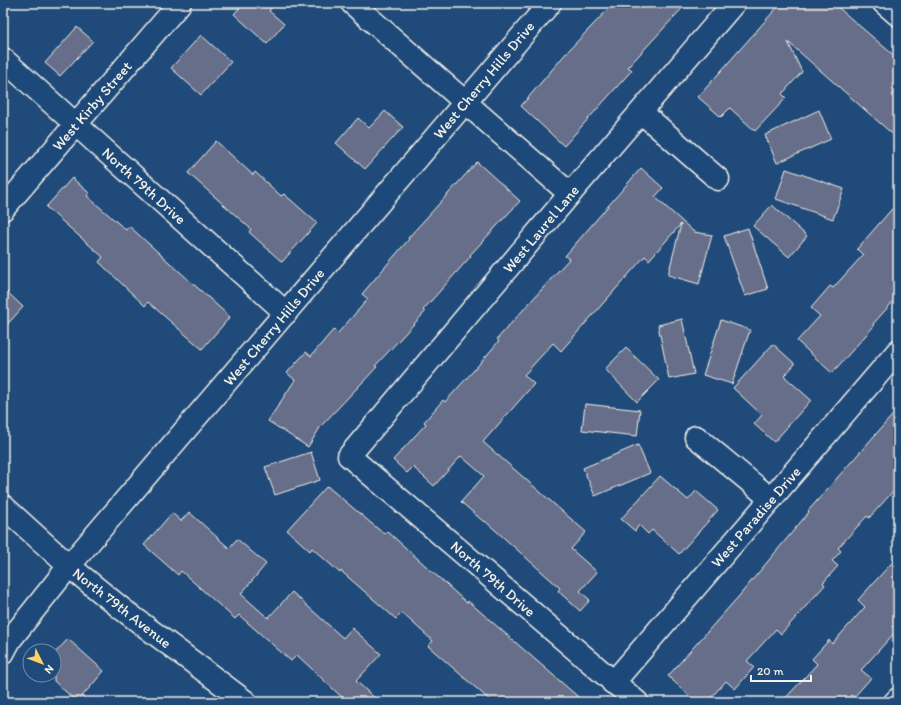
<svg xmlns="http://www.w3.org/2000/svg" width="901" height="705" viewBox="0 0 901 705" font-family="Itim,sans-serif">
  <style>
    .building { fill: #666e89; stroke: #f4f1e8 }
    .lines { fill: none; stroke-linecap: round; stroke-linejoin: round }
    .minor-casing { stroke: #f4f1e8; stroke-width: 25 }
    .tertiary-casing { stroke: #f4f1e8; stroke-width: 25 }
    .minor { stroke: #1f4a7a; stroke-width: 22 }
    .tertiary { stroke: #1f4a7a; stroke-width: 22 }
    .labels { text-anchor: middle; stroke-width: 3; stroke-linejoin: round; paint-order: stroke }
    .street-label { font-size: 15px; fill: #f4f1e8; stroke: #1f4a7a }
  </style>
  <rect width="100%" height="100%" fill="#1f4a7a"/>
  <filter id="ink" filterUnits="userSpaceOnUse"><feTurbulence type="fractalNoise" baseFrequency=".025" numOctaves="2"/><feDisplacementMap in="SourceGraphic" scale="8" xChannelSelector="R" yChannelSelector="G"/><feConvolveMatrix kernelMatrix="1 2 1 2 8 2 1 2 1" color-interpolation-filters="sRGB"/></filter>
  <g filter="url(#ink)">
    <g class="building">
      <path d="M244 3H275L269 11 284 24 267 44 234 14Z"/>
      <path d="M614 3H687L628 67 632 70 564 146 521 106 568 51Z"/>
      <path d="M781 3H833L898 59V139L788 42 802 72 782 94 786 98 755 131 730 108 721 117 698 97Z"/>
      <path d="M77 27 93 41 60 76 45 63Z"/>
      <path d="M201 35 231 62 201 95 171 68Z"/>
      <path d="M819 110 831 139 777 163 765 135Z"/>
      <path d="M385 111 403 127 365 169 336 143 358 118 369 128Z"/>
      <path d="M216 141 253 175 255 172 281 196 284 194 317 223 282 262 249 232 251 229 188 173Z"/>
      <path d="M477 162 520 201 470 255 471 256 423 310 425 312 375 366 377 367 321 426 308 447 268 421 295 380 287 373 306 352 311 356 334 329 338 333 368 299 362 294 409 239 408 238Z"/>
      <path d="M641 168 663 188 655 197 694 232 712 235 699 284 668 275 681 224 649 260 645 256 561 351 553 343 524 375 534 384 483 442 586 532 571 549 597 572 580 591 590 600 580 611 558 591 560 588 485 521 484 522 461 502 484 476 461 456 434 486 413 467 407 473 393 460 426 424 424 422 443 400 445 402 475 369 499 341 497 339 569 259 565 256Z"/>
      <path d="M786 169 844 189 833 219 776 199Z"/>
      <path d="M72 178 89 193 87 196 126 230 129 226 230 317 202 349 148 302 145 306 99 262 103 257 46 207Z"/>
      <path d="M898 202V296L873 324 874 326 832 373 797 341 820 316 811 308 830 286 833 288 863 255 857 249Z"/>
      <path d="M772 205 807 236 789 257 753 226Z"/>
      <path d="M748 228 768 289 745 296 724 236Z"/>
      <path d="M3 288 23 307 3 329Z"/>
      <path d="M682 319 694 374 669 379 658 325Z"/>
      <path d="M721 320 750 330 732 384 703 375Z"/>
      <path d="M773 344 795 364 784 376 811 400 774 442 754 424 762 415 733 388Z"/>
      <path d="M626 348 659 380 637 402 605 369Z"/>
      <path d="M585 404 640 410 637 436 582 430Z"/>
      <path d="M898 409V486L869 518 867 516 838 548 841 551 832 561 838 566 823 583 825 585 781 634 776 629 747 661 754 667 735 689 726 681 707 702H696L668 676 739 596 809 512 808 511Z"/>
      <path d="M638 445 650 473 595 496 583 468Z"/>
      <path d="M311 452 320 480 275 495 265 467Z"/>
      <path d="M660 476 688 500 696 491 718 510 679 554 652 530 648 534 639 525 635 531 621 519Z"/>
      <path d="M327 486 384 534 387 531 467 603 468 601 584 702H492L428 646 433 641 402 613 396 619 341 571 340 573 312 548 310 551 287 530Z"/>
      <path d="M189 512 229 548 237 539 266 564 241 594 268 618 292 592 343 638 352 628 381 654 356 681 379 702H347L297 655 291 661 239 615 235 619 181 571 178 575 144 545 172 513 181 521Z"/>
      <path d="M898 556V629L861 670 871 678 854 697 851 695 845 702H782L817 664 812 659 829 640 832 644 865 607 858 600Z"/>
      <path d="M68 639 104 671 77 702 54 681V654Z"/>
    </g>
    <g class="lines">
      <defs>
        <g id="minor">
          <path d="M352 3 570 194"/>
          <path d="M884 3 898 15"/>
          <path d="M3 59 286 313"/>
          <path d="M641 112 718 179"/>
          <path d="M3 209 180 3"/>
          <path d="M696 437 771 499"/>
          <path d="M3 653 10 640 69 566 550 3"/>
          <path d="M613 683 898 351"/>
          <path d="M637 702 349 456 570 194 734 3"/>
          <path d="M895 702 898 699"/>
        </g>
        <path id="tertiary" d="M3 506 69 566 122 609 246 702"/>
      </defs>
      <use href="#minor" class="minor-casing"/>
      <use href="#tertiary" class="tertiary-casing"/>
      <use href="#minor" class="minor"/>
      <use href="#tertiary" class="tertiary"/>
    </g>
  </g>
  <g class="labels">
    <g class="street-label">
      <text transform="translate(484 80) rotate(-50)" y="5">West Cherry Hills Drive</text>
      <text transform="translate(92 106) rotate(-49)" y="5">West Kirby Street</text>
      <text transform="translate(144 186) rotate(42)" y="5">North 79th Drive</text>
      <text transform="translate(541 229) rotate(-50)" y="5">West Laurel Lane</text>
      <text transform="translate(274 327) rotate(-50)" y="5">West Cherry Hills Drive</text>
      <text transform="translate(756 517) rotate(-49)" y="5">West Paradise Drive</text>
      <text transform="translate(493 579) rotate(41)" y="5">North 79th Drive</text>
      <text transform="translate(122 608) rotate(38)" y="5">North 79th Avenue</text>
    </g>
  </g>
  <rect width="901" height="705" fill="none" stroke="#1f4a7a" stroke-width="16"/>
  <rect x="8" y="8" width="885" height="689" fill="none" stroke="#f4f1e8" stroke-width="1.5" filter="url(#ink)"/>
  <g transform="translate(42 663) rotate(132)"><circle r="19" fill="#1f4a7a" stroke="#748da6"/>
  <path d="M0-3L7 15L0 10L-7 15Z" fill="#ffd166"/>
  <text y="-6" font-size="11" font-weight="bold" text-anchor="middle" fill="#f4f1e8">N</text>
  </g>
  <path d="M751 675v6h60v-6" fill="none" stroke="#f4f1e8" stroke-width="2"/>
  <text x="757" y="675" font-size="12" fill="#f4f1e8" stroke="#1f4a7a" stroke-width="3" paint-order="stroke">20 m</text>
</svg>
